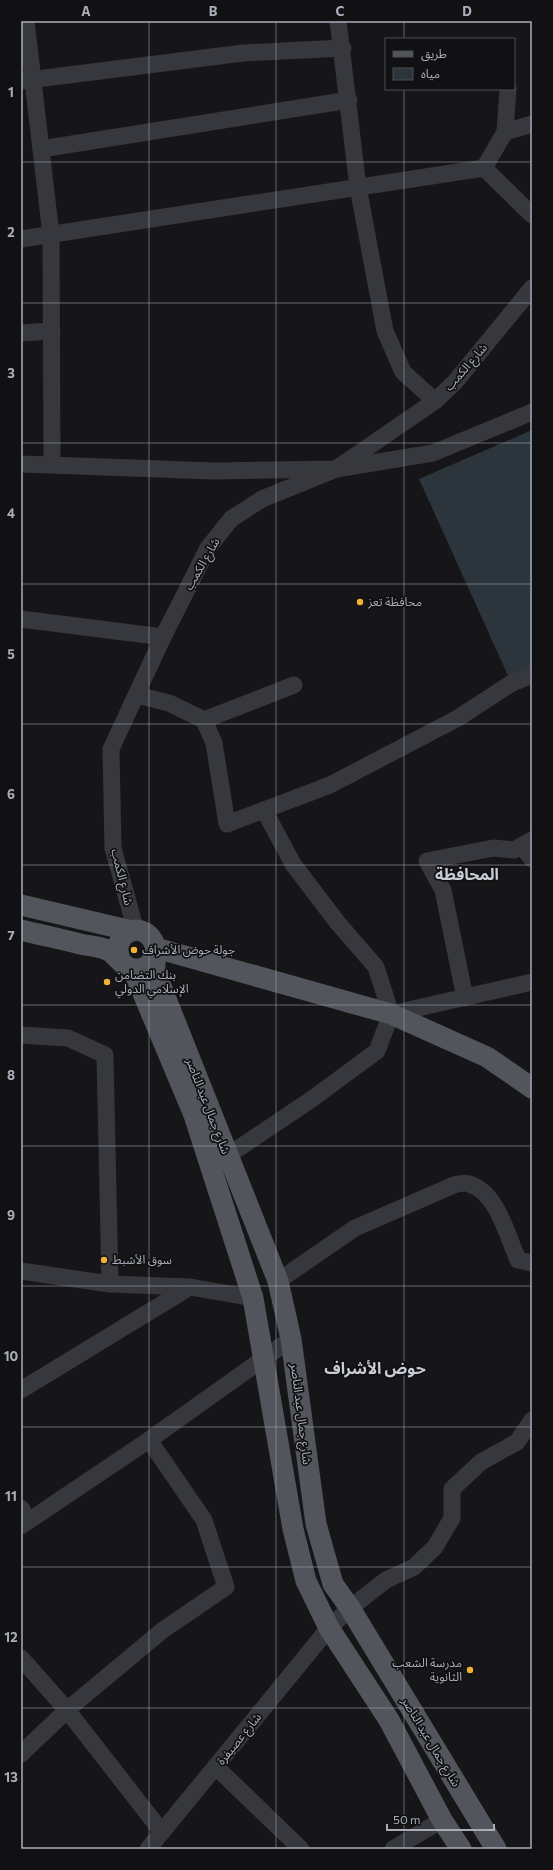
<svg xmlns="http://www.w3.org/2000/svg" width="553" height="1870" viewBox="0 0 553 1870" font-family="Commissioner,'Noto Sans Arabic',sans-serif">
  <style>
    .water { fill: #2c353c }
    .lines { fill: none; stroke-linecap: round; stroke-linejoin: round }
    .minor { stroke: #37383d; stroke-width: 17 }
    .major { stroke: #53555c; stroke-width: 21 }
    .grid { fill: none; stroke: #a8adb8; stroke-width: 1; stroke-opacity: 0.55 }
    .poi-dot { fill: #f2b134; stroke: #111113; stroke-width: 1.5 }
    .labels { text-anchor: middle; stroke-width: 3.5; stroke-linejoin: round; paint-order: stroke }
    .street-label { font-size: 12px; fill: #a8adb8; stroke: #111113 }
    .poi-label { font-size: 12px; fill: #a8adb8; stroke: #111113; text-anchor: start }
    .district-label { font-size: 16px; font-weight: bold; fill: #c9ccd4; stroke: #111113 }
    .neatline { fill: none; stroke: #a8adb8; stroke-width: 1.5 }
    .grid-label { font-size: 13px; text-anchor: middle; font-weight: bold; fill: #a8adb8 }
  </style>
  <rect width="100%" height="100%" fill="#161618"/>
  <path class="water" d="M532 430V670L510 680 419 479Z"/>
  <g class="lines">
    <g class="minor">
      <path d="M26 21 51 235 52 465"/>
      <path d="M338 21 358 187 385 331 403 372 435 401"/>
      <path d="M21 81 243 53 343 48"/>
      <path d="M505 132 508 89"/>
      <path d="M41 149 349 100"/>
      <path d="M484 168 505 132 532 124"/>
      <path d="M21 239 484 168 532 215"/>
      <path d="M21 333 52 331"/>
      <path d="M21 464 214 471 336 469 433 453 532 412"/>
      <path d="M21 619 163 637"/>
      <path d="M137 695 169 703 204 720 214 743 227 824 330 785 458 718 512 683 532 675"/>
      <path d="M204 720 294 685"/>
      <path d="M522 846 532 859"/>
      <path d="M136 931 113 848 111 749 163 637 208 548 231 519 262 499 336 469 435 401 455 382 532 288"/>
      <path d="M465 998 443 890 427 861 493 848 514 850 532 840"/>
      <path d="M391 1014 532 982"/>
      <path d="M21 1035 68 1038 105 1055 110 1284"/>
      <path d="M227 1156 312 1099 377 1051 391 1014 376 967 337 922 293 864 264 810"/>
      <path d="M21 1271 110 1284 190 1287 253 1298"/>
      <path d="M278 1281 355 1228 454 1185C458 1184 465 1182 469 1184 497 1192 507 1235 518 1260L532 1263"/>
      <path d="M21 1390 190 1287"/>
      <path d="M21 1508 28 1521"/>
      <path d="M21 1526 149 1440 291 1339"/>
      <path d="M21 1658 67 1710 162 1832"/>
      <path d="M21 1754 67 1710 163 1630 226 1587 204 1520 149 1440"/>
      <path d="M216 1767 301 1849"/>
      <path d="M148 1849 329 1628 350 1608 386 1580 414 1567 435 1547 452 1518V1489L481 1462 517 1442 532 1420"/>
      <path d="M393 1849 442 1820"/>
    </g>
    <g class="major">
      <path d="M21 905 132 931"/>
      <path d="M21 930C41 935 61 939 80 944 89 946 99 946 107 950 118 955 123 970 137 969 151 969 160 953 153 941 141 918 108 935 121 961"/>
      <path d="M156 948 391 1014 487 1057 532 1088"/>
      <path d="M155 955V971L278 1281 291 1339 316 1524 333 1584 350 1608 496 1849"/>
      <path d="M125 966 133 972 137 979 194 1115 253 1298 293 1529 306 1581 329 1628 389 1720 442 1820 461 1849"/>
    </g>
  </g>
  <path class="grid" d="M149 21V1849M276 21V1849M404 21V39M404 89V1849M21 162H532M21 303H532M21 443H532M21 584H532M21 724H532M21 865H532M21 1005H532M21 1146H532M21 1286H532M21 1427H532M21 1567H532M21 1708H532"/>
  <g class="poi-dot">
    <circle cx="360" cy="602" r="4"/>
    <circle cx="134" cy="950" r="4"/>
    <circle cx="107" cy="982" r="4"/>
    <circle cx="104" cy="1260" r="4"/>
    <circle cx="470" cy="1670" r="4"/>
  </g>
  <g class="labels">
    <g class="street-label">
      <text transform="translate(466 367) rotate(-49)" y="4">شارع الكمب</text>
      <text transform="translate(202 564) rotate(-60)" y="4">شارع الكمب</text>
      <text transform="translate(122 877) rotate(76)" y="4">شارع الكمب</text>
      <text transform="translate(208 1106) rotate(69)" y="4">شارع جمال عبد الناصر</text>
      <text transform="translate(301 1414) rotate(83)" y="4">شارع جمال عبد الناصر</text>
      <text transform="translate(239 1739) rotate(-51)" y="4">شارع عصيفرة</text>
      <text transform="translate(431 1742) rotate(59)" y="4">شارع جمال عبد الناصر</text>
    </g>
    <g class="poi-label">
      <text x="368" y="606">محافظة تعز</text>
      <text x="142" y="954">جولة حوض الأشراف</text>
      <text x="115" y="979">بنك التضامن<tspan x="115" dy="14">الإسلامي الدولي</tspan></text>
      <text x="112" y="1264">سوق الأشبط</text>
      <text x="462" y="1667" text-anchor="end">مدرسة الشعب<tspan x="462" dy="14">الثانوية</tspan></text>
    </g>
    <g class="district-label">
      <text x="467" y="880">المحافظة</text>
      <text x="375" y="1374">حوض الأشراف</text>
    </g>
  </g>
  <rect width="553" height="1870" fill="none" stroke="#111113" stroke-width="44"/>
  <rect x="385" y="38" width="130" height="52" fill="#111113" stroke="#4d4f55"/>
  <rect x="393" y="51" width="20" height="6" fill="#53555c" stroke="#4d4f55"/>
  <text x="421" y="58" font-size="12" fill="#a8adb8">طريق</text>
  <rect x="393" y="68" width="20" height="12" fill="#2c353c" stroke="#4d4f55"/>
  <text x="421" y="78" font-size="12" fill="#a8adb8">مياه</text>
  <path d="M387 1824v6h107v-6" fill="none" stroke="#a8adb8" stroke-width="2"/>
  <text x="393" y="1824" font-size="12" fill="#a8adb8" stroke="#111113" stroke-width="3" paint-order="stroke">50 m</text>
  <rect x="22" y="22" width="509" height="1826" class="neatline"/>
  <g class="grid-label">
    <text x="86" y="16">A</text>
    <text x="213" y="16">B</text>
    <text x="340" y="16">C</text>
    <text x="467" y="16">D</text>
    <text x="11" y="97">1</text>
    <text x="11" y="237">2</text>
    <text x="11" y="378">3</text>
    <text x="11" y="518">4</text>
    <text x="11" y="659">5</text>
    <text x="11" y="799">6</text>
    <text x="11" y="940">7</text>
    <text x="11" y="1080">8</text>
    <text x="11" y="1220">9</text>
    <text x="11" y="1361">10</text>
    <text x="11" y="1501">11</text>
    <text x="11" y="1642">12</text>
    <text x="11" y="1782">13</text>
  </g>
</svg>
